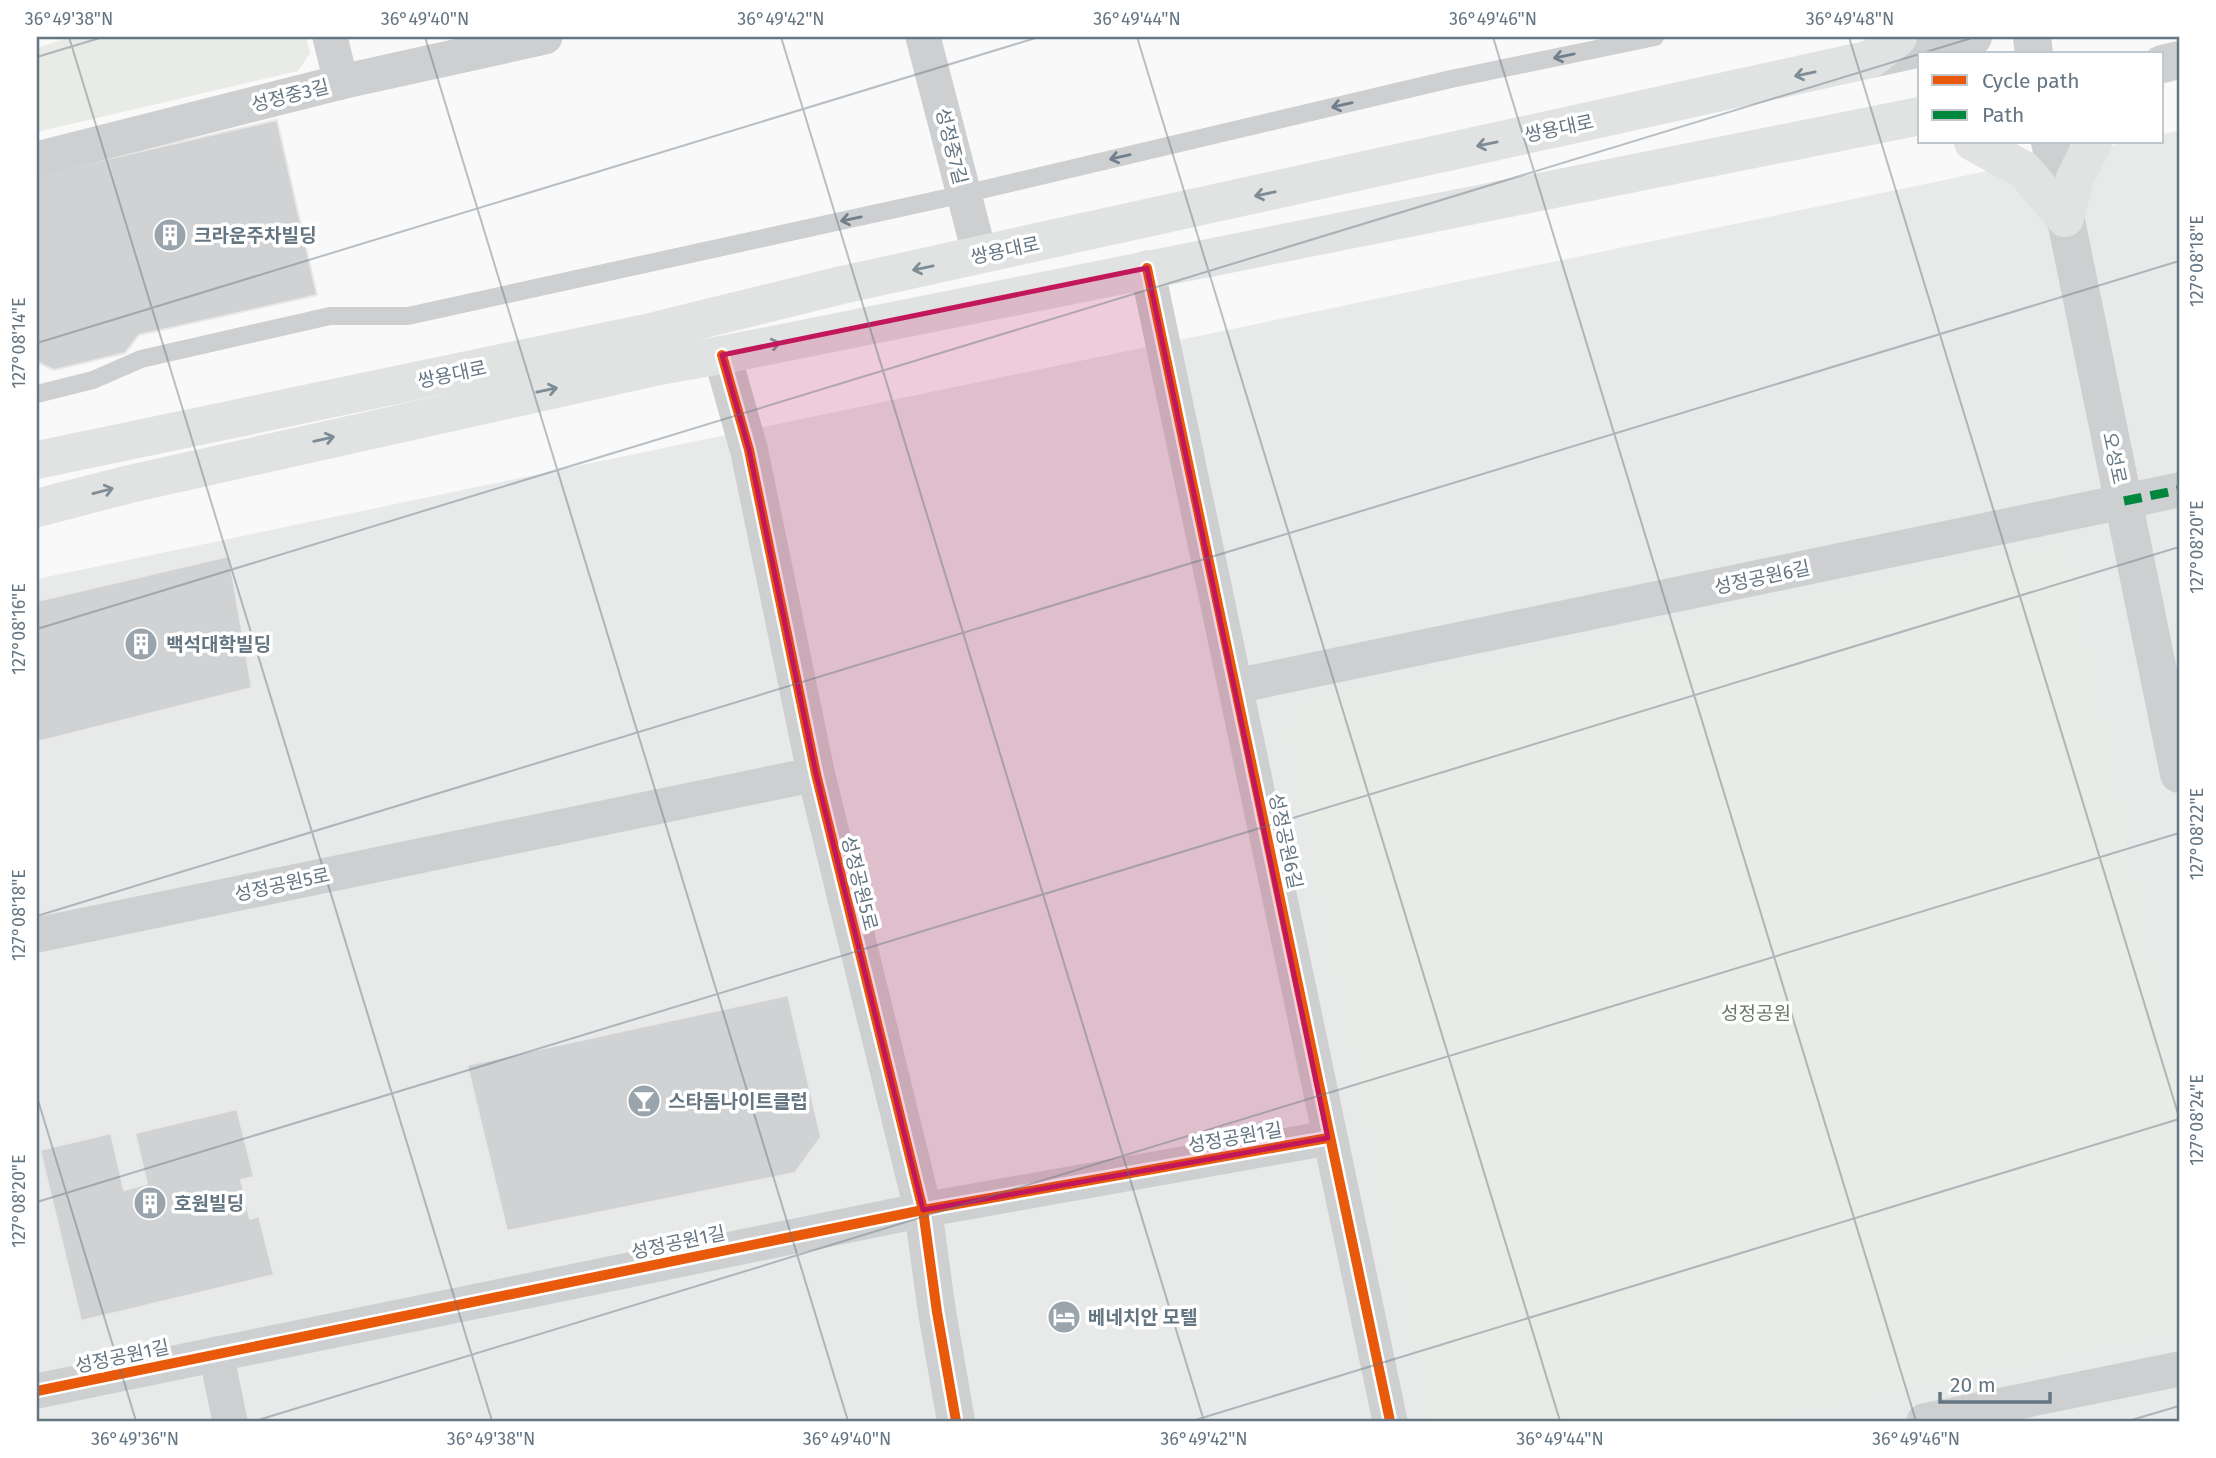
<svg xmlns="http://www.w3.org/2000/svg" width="2216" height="1458" viewBox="0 0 2216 1458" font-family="'Fira Sans','Noto Sans KR',sans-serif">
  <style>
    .built { fill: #e8e9e9 }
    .green { fill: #e8ebe6 }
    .building { fill: #d0d2d3; stroke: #e8e8e8; stroke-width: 2 }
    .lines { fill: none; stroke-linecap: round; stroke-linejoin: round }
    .service { stroke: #cecfd0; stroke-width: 18 }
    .minor { stroke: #cecfd0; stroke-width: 35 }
    .tertiary { stroke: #cecfd0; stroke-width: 38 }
    .secondary { stroke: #e1e2e2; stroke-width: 38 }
    .quiet { stroke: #00873e; stroke-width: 9; stroke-dasharray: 18 9; stroke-linecap: butt }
    .cycleway-casing { stroke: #fff; stroke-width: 15 }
    .cycleway { stroke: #e8590c; stroke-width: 10 }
    .oneway { stroke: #707f8b }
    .oneway2 { stroke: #7e8c96 }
    .marked { fill: #c2185b; fill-opacity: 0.2; stroke: #c2185b; stroke-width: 5; stroke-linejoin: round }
    .ticks { fill: none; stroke: #657683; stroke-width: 2; stroke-opacity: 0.45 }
    .labels { text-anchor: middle; stroke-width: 7; stroke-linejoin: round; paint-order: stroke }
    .street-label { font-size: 19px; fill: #657683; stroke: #fff }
    .poi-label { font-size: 19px; font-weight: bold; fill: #657683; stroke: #fff; text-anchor: start }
    .park-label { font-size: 19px; fill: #687a64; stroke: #fff }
    .neatline { fill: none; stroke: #657683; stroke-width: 2.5 }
    .ticks-label { font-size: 18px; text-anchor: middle; fill: #657683 }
  </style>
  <rect width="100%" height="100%" fill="#f9f9f9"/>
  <path class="built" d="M2179 131V1421H37V579L2126 142H2162V134Z"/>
  <g class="green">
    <path d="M70 37H306L310 53 298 71 37 132V48Z"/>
    <path d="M2067 544 2179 1100V1332L1750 1421H1431L1286 729 1304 700Z"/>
  </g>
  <g class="building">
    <path d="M277 120 317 295 139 335 125 353 54 370 37 362V175Z"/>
    <path d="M229 556 252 688 37 742V601Z"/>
    <path d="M788 995 821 1137 795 1173 507 1231 467 1065Z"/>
    <path d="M237 1109 254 1177 241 1180 250 1219 259 1216 274 1275 81 1321 40 1150 111 1133 124 1190 147 1184 135 1133Z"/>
  </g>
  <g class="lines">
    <path class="service" d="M37 394 93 380 141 359 330 316H408L964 194 1451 79 1655 37"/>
    <g class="minor">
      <path d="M330 37 341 82"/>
      <path d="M923 37 980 256"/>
      <path d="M37 159 341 82 545 37"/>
      <path d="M1147 268C1229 653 1306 1038 1390 1421"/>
      <path d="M1236 686 2179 490"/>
      <path d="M37 935 816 774"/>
      <path d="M216 1354 230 1421"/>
      <path d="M37 1391 923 1210 1328 1138"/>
      <path d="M1924 1421 2179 1369"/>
    </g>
    <g class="tertiary">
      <path d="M2032 37 2034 54"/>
      <path d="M1871 59 1973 37"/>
      <path d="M2162 64 2179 60"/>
      <path d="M2050 142 2179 774"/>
      <path d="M722 355 749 450 816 774 923 1210 937 1312 956 1421"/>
    </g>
    <g class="secondary">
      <path d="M1973 142 2024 170 2065 218"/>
      <path d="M2065 218 2075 178 2093 142"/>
      <path d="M37 460 655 331 842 285 1871 59 1898 37"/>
      <path d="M37 508 130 484 659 366 722 355 1920 116"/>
    </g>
    <path class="quiet" d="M2124 501 2179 490"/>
    <defs>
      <g id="cycleway">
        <path d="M1147 268C1229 653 1306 1038 1390 1421"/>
        <path d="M722 355 749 450 816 774 923 1210 937 1312 956 1421"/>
        <path d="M37 1391 923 1210 1328 1138"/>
      </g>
    </defs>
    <use href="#cycleway" class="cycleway-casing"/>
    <use href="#cycleway" class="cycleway"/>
  </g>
  <defs><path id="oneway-shaft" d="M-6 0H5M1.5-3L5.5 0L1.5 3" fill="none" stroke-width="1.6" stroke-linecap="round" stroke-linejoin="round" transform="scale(1.75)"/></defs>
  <g class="oneway">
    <use href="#oneway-shaft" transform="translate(1564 56) rotate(168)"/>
    <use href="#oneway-shaft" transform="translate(1342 105) rotate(167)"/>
    <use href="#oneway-shaft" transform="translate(1120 157) rotate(167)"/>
    <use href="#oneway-shaft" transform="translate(851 219) rotate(168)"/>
  </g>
  <g class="oneway2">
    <use href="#oneway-shaft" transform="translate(1805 74) rotate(168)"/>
    <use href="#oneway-shaft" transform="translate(1487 144) rotate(168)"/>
    <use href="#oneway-shaft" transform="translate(1265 194) rotate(168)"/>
    <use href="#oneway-shaft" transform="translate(923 268) rotate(168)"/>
    <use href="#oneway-shaft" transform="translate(770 345) rotate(-12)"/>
    <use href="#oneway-shaft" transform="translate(547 390) rotate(-12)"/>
    <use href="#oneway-shaft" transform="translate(324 439) rotate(-13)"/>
    <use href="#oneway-shaft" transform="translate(103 491) rotate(-15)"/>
  </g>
  <path class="marked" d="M1147 268 1328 1138 923 1210 816 774 749 450 722 355Z"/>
  <path class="ticks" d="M69 37 492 1421M425 37 848 1421M781 37 1204 1421M1137 37 1560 1421M1493 37 1916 1421M1849 37 2179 1117M37 57 103 37M37 343 1039 37M37 629 1975 37M37 916 2179 261M37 1097 136 1421M37 1202 2179 547M255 1421 2179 833M1192 1421 2179 1119M2128 1421 2179 1406"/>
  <defs>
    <symbol id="building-disc" viewBox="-11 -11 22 22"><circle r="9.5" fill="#99a4ac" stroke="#fff"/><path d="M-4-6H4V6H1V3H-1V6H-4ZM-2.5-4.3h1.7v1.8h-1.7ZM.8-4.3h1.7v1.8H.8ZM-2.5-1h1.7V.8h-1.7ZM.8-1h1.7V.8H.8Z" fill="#fff"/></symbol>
    <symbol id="bar-disc" viewBox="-11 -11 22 22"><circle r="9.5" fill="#99a4ac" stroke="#fff"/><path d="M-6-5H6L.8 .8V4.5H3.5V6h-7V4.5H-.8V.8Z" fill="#fff"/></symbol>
    <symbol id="hotel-disc" viewBox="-11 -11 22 22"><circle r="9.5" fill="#99a4ac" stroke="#fff"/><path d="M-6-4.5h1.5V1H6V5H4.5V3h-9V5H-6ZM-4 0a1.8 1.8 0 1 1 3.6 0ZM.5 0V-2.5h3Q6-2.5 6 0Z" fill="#fff"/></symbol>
  </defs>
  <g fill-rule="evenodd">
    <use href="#building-disc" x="151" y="216" width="38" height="38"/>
    <use href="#building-disc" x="122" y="625" width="38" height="38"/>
    <use href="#bar-disc" x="625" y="1082" width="38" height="38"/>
    <use href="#building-disc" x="131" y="1184" width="38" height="38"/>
    <use href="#hotel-disc" x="1045" y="1298" width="38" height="38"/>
  </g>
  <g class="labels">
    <g class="street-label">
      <text transform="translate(290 95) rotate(-14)" y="7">성정중3길</text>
      <text transform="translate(1559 128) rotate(-12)" y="7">쌍용대로</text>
      <text transform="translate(952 146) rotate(76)" y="7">성정중7길</text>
      <text transform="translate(1005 250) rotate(-12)" y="7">쌍용대로</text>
      <text transform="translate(452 374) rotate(-12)" y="7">쌍용대로</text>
      <text transform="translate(2115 458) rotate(78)" y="7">오성로</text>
      <text transform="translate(1762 577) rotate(-12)" y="7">성정공원6길</text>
      <text transform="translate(1286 841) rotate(78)" y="7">성정공원6길</text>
      <text transform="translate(860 883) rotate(76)" y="7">성정공원5로</text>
      <text transform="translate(282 884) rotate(-12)" y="7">성정공원5로</text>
      <text transform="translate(1235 1137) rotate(-10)" y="7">성정공원1길</text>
      <text transform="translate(678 1242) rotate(-12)" y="7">성정공원1길</text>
      <text transform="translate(122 1356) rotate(-12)" y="7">성정공원1길</text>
    </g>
    <g class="poi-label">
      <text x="194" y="242">크라운주차빌딩</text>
      <text x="166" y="651">백석대학빌딩</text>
      <text x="668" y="1108">스타돔나이트클럽</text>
      <text x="174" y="1210">호원빌딩</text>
      <text x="1088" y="1324">베네치안 모텔</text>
    </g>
    <g class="park-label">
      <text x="1756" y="1020">성정공원</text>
    </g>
  </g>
  <rect width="2216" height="1458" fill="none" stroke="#ffffff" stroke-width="77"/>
  <rect x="1918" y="52" width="245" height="91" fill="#ffffff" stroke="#c1c8cd" stroke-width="2"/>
  <rect x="1932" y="75" width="35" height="10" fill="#e8590c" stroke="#c1c8cd" stroke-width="2"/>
  <text x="1982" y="88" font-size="21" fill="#657683">Cycle path</text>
  <rect x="1932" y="110" width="35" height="10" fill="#00873e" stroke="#c1c8cd" stroke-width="2"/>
  <text x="1982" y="122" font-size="21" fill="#657683">Path</text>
  <path d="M1940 1392v10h110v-10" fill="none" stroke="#657683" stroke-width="3.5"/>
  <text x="1950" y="1392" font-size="21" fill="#657683" stroke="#ffffff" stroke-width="5" paint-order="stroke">20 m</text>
  <rect x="38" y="38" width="2140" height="1382" class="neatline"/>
  <g class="ticks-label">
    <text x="69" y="25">36°49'38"N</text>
    <text x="425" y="25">36°49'40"N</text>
    <text x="781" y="25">36°49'42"N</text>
    <text x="1137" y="25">36°49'44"N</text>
    <text x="1493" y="25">36°49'46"N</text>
    <text x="1850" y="25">36°49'48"N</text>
    <text transform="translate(2197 261) rotate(-90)" y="6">127°08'18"E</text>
    <text transform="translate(19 343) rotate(-90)" y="6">127°08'14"E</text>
    <text transform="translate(2197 547) rotate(-90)" y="6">127°08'20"E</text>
    <text transform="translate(19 629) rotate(-90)" y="6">127°08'16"E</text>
    <text transform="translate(2197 834) rotate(-90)" y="6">127°08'22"E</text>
    <text transform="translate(19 915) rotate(-90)" y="6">127°08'18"E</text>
    <text transform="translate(2197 1120) rotate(-90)" y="6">127°08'24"E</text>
    <text transform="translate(19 1201) rotate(-90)" y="6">127°08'20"E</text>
    <text x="135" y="1445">36°49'36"N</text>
    <text x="491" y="1445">36°49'38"N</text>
    <text x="847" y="1445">36°49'40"N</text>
    <text x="1204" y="1445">36°49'42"N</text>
    <text x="1560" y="1445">36°49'44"N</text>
    <text x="1916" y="1445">36°49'46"N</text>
  </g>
</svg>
